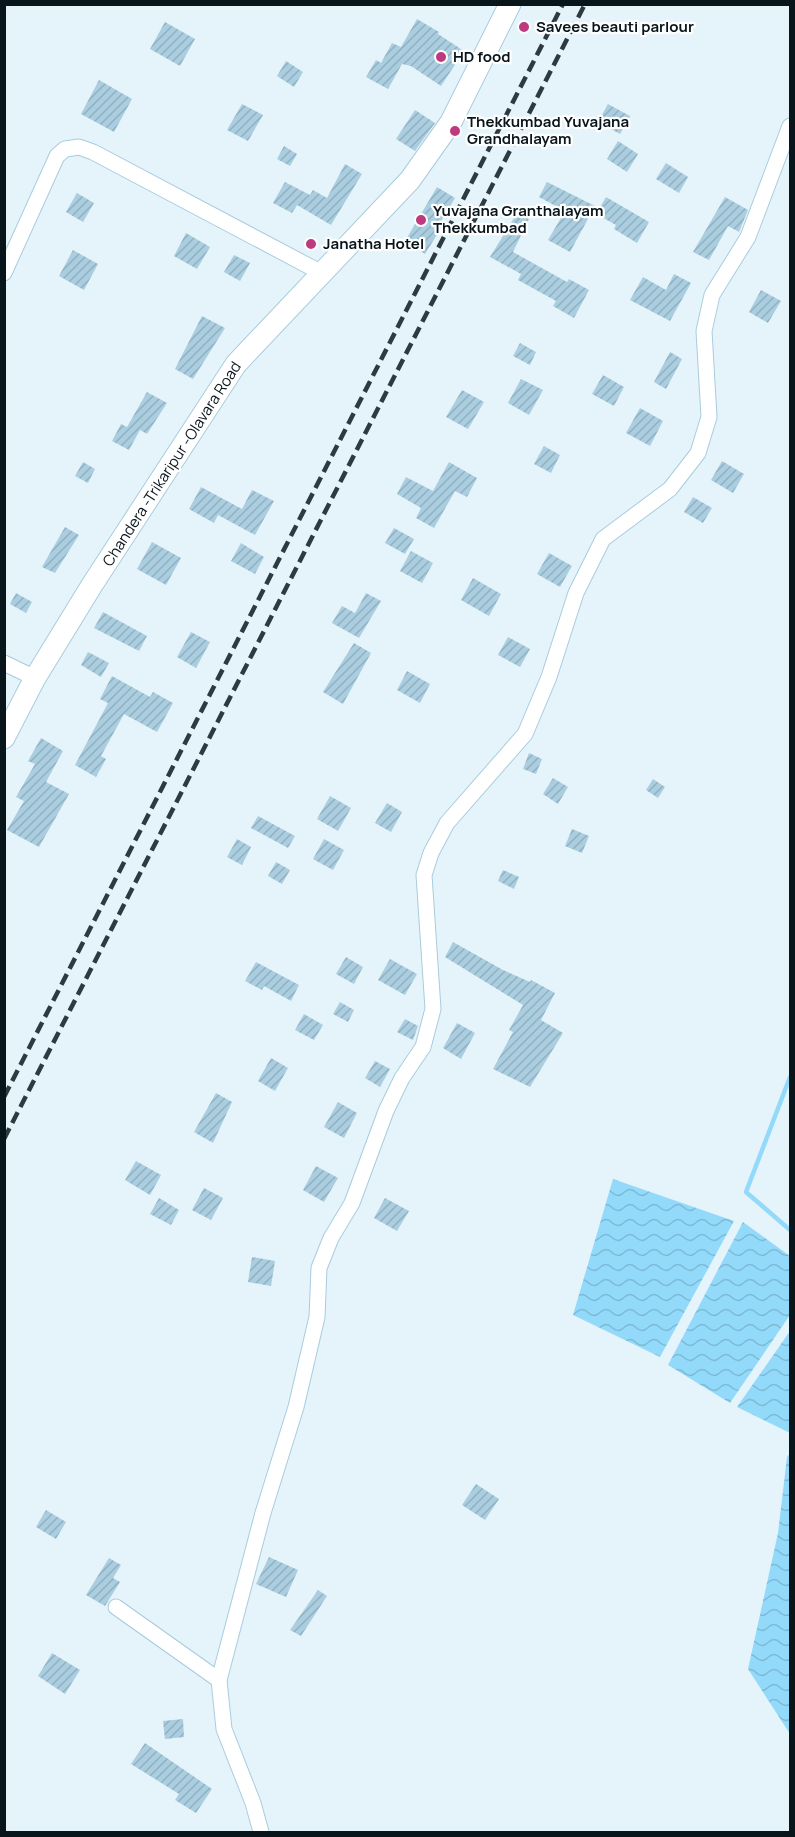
<svg xmlns="http://www.w3.org/2000/svg" width="795" height="1837" viewBox="0 0 795 1837" font-family="Manrope,sans-serif">
  <style>
    .water { fill: url(#water-waves) }
    .lines { fill: none; stroke-linecap: round; stroke-linejoin: round }
    .stream { stroke: #93dafa; stroke-width: 4.5 }
    .building { fill: url(#building-hatch) }
    .minor-casing { stroke: #a8ccdd; stroke-width: 17 }
    .secondary-casing { stroke: #a8ccdd; stroke-width: 23 }
    .minor { stroke: #fff; stroke-width: 15 }
    .secondary { stroke: #fff; stroke-width: 21 }
    .rail { stroke: #2d3b41; stroke-width: 4.5; stroke-dasharray: 12 6; stroke-linecap: butt }
    .poi-dot { fill: #be3a7f; stroke: #fefefe; stroke-width: 2 }
    .labels { text-anchor: middle; stroke-width: 4.5; stroke-linejoin: round; paint-order: stroke }
    .poi-label { font-size: 15px; font-weight: bold; fill: #08151b; stroke: #fefefe; text-anchor: start }
    .street-label { font-size: 15px; fill: #08151b; stroke: #fefefe }
  </style>
  <defs>
    <pattern id="water-waves" width="16" height="10" patternUnits="userSpaceOnUse" patternTransform="scale(1.5)"><rect width="16" height="10" fill="#93dafa"/><path d="M0 5q4-4 8 0t8 0" fill="none" stroke="#7dbad6"/></pattern>
    <pattern id="building-hatch" width="6" height="6" patternUnits="userSpaceOnUse" patternTransform="scale(1.5)"><rect width="6" height="6" fill="#aacee0"/><path d="M-1 1l2-2M0 6l6-6M5 7l2-2" fill="none" stroke="#91b0c0"/></pattern>
  </defs>
  <rect width="100%" height="100%" fill="#e5f4fb"/>
  <g class="water">
    <path d="M613 1179 734 1221 660 1357 573 1315Z"/>
    <path d="M743 1222 790 1256V1315L730 1403 668 1365Z"/>
    <path d="M790 1331V1433L737 1407Z"/>
    <path d="M790 1453V1734L748 1669 778 1533 787 1457Z"/>
  </g>
  <g class="lines">
    <path class="stream" d="M790 1077 746 1192 790 1230"/>
  </g>
  <g class="building">
    <path d="M417 19 439 32 438 34 464 51 441 86 411 66 402 64 388 89 366 77 376 60 381 63 392 43 401 47Z"/>
    <path d="M165 22 195 39 180 66 150 49Z"/>
    <path d="M286 61 303 72 294 87 277 76Z"/>
    <path d="M99 80 132 99 114 132 81 114Z"/>
    <path d="M242 104 263 115 248 141 227 130Z"/>
    <path d="M608 104 630 116 620 134 598 122Z"/>
    <path d="M415 110 435 123 415 151 396 139Z"/>
    <path d="M618 141 638 154 627 172 607 159Z"/>
    <path d="M284 146 297 154 290 166 277 159Z"/>
    <path d="M666 163 688 177 679 193 656 179Z"/>
    <path d="M345 164 362 174 331 225 297 205 292 213 273 203 285 182 310 195 313 190 327 198Z"/>
    <path d="M547 182 595 206 570 252 548 240 565 211 539 197Z"/>
    <path d="M437 187 455 198 440 223 443 225 425 254 405 241Z"/>
    <path d="M77 193 94 203 83 222 66 212Z"/>
    <path d="M606 197 649 222 637 243 614 229 616 225 596 214Z"/>
    <path d="M725 197 748 210 739 232 728 226 709 260 693 252Z"/>
    <path d="M517 213 529 219 513 252 567 282 569 279 589 290 574 318 553 306 556 301 518 280 521 274 490 257Z"/>
    <path d="M186 233 210 247 197 269 174 256Z"/>
    <path d="M73 250 98 264 84 290 59 276Z"/>
    <path d="M234 255 250 263 240 281 224 272Z"/>
    <path d="M674 274 691 283 670 321 630 300 643 277 666 290Z"/>
    <path d="M761 290 781 301 768 323 749 312Z"/>
    <path d="M202 316 225 328 193 379 175 369Z"/>
    <path d="M520 343 536 352 530 365 513 356Z"/>
    <path d="M670 352 682 359 666 389 654 382Z"/>
    <path d="M603 375 624 387 614 406 592 394Z"/>
    <path d="M521 379 543 390 529 415 508 403Z"/>
    <path d="M462 390 484 402 468 429 446 417Z"/>
    <path d="M147 392 167 403 147 434 140 430 129 450 112 441 121 424 127 427Z"/>
    <path d="M640 408 663 421 650 446 626 433Z"/>
    <path d="M544 446 560 455 551 473 534 464Z"/>
    <path d="M722 461 744 474 733 493 711 480Z"/>
    <path d="M83 462 95 469 88 483 75 476Z"/>
    <path d="M449 462 477 478 467 497 455 491 434 528 416 518 421 508 397 494 406 477 433 491Z"/>
    <path d="M201 487 242 509 252 490 274 501 255 535 218 515 214 523 189 509Z"/>
    <path d="M693 497 712 508 703 523 684 512Z"/>
    <path d="M65 527 79 535 55 573 42 567Z"/>
    <path d="M394 528 414 539 405 554 385 543Z"/>
    <path d="M152 542 181 558 166 585 137 569Z"/>
    <path d="M241 543 264 557 255 574 231 561Z"/>
    <path d="M411 551 433 563 422 583 400 571Z"/>
    <path d="M549 553 572 566 560 587 537 574Z"/>
    <path d="M473 578 501 594 489 616 461 600Z"/>
    <path d="M16 593 32 602 26 613 10 604Z"/>
    <path d="M366 593 381 601 359 638 332 623 342 606 355 613Z"/>
    <path d="M103 612 147 636 139 651 94 628Z"/>
    <path d="M191 632 210 642 196 668 177 657Z"/>
    <path d="M508 637 530 649 520 667 498 655Z"/>
    <path d="M354 643 371 653 343 704 323 692Z"/>
    <path d="M88 652 109 663 101 677 81 665Z"/>
    <path d="M407 671 430 684 420 703 397 690Z"/>
    <path d="M112 676 150 697 153 692 173 703 157 732 124 714 101 756 106 759 96 777 75 765 108 703 100 699Z"/>
    <path d="M41 738 63 751 46 782 69 794 39 847 7 830 24 801 16 797 35 764 28 761Z"/>
    <path d="M529 753 542 759 536 774 523 769Z"/>
    <path d="M553 778 568 787 558 804 543 794Z"/>
    <path d="M653 779 665 787 658 798 646 790Z"/>
    <path d="M330 796 351 808 338 831 317 819Z"/>
    <path d="M387 803 402 812 391 832 375 823Z"/>
    <path d="M258 816 295 836 288 848 251 828Z"/>
    <path d="M572 829 589 836 582 853 565 846Z"/>
    <path d="M237 839 251 847 242 865 227 857Z"/>
    <path d="M324 839 344 850 333 870 313 859Z"/>
    <path d="M276 862 290 870 282 884 268 876Z"/>
    <path d="M503 870 519 877 514 889 498 881Z"/>
    <path d="M453 942 503 970 530 982 531 980 555 993 541 1020 563 1033 530 1087 493 1069 513 1032 509 1030 523 1005 445 957Z"/>
    <path d="M346 957 363 967 354 984 336 974Z"/>
    <path d="M390 959 417 974 405 995 378 980Z"/>
    <path d="M256 962 299 985 291 1001 264 986 262 990 245 981Z"/>
    <path d="M340 1002 354 1010 348 1022 333 1014Z"/>
    <path d="M304 1014 323 1025 314 1040 295 1030Z"/>
    <path d="M405 1019 418 1026 413 1040 397 1032Z"/>
    <path d="M457 1023 475 1033 461 1059 443 1048Z"/>
    <path d="M271 1058 288 1068 275 1091 258 1081Z"/>
    <path d="M375 1061 390 1069 380 1087 365 1078Z"/>
    <path d="M216 1093 232 1102 213 1143 194 1132Z"/>
    <path d="M338 1102 357 1113 344 1138 324 1127Z"/>
    <path d="M136 1161 161 1175 150 1195 125 1180Z"/>
    <path d="M316 1166 338 1178 324 1202 303 1190Z"/>
    <path d="M204 1188 223 1198 211 1220 192 1210Z"/>
    <path d="M159 1198 179 1210 171 1225 150 1214Z"/>
    <path d="M385 1198 409 1211 397 1231 374 1218Z"/>
    <path d="M252 1257 275 1261 271 1286 248 1282Z"/>
    <path d="M476 1484 499 1499 485 1520 462 1505Z"/>
    <path d="M46 1510 66 1522 56 1539 36 1527Z"/>
    <path d="M269 1557 298 1570 286 1597 256 1584Z"/>
    <path d="M109 1558 121 1565 113 1578 120 1582 105 1606 86 1595Z"/>
    <path d="M318 1590 327 1596 301 1636 290 1630Z"/>
    <path d="M52 1653 80 1670 65 1694 38 1676Z"/>
    <path d="M183 1719 184 1737 165 1739 163 1721Z"/>
    <path d="M145 1743 212 1789 196 1813 175 1800 179 1794 131 1764Z"/>
  </g>
  <g class="lines">
    <defs>
      <g id="minor">
        <path d="M4 273 57 156 65 149 79 147 93 152 320 272"/>
        <path d="M4 663 35 678"/>
        <path d="M116 1607 219 1680"/>
        <path d="M261 1832 253 1803 224 1729 219 1680 263 1513 296 1407 317 1317 319 1268 331 1238 352 1203 386 1111 402 1078 423 1047 433 1009 424 875 431 853 447 823 525 734 549 677 576 593 603 539 670 489 698 453 709 417 704 331 712 295 748 237 790 126"/>
      </g>
      <path id="secondary" d="M4 738 35 678 92 585 236 364 410 180 451 122 510 4"/>
    </defs>
    <use href="#minor" class="minor-casing"/>
    <use href="#secondary" class="secondary-casing"/>
    <use href="#minor" class="minor"/>
    <use href="#secondary" class="secondary"/>
    <g class="rail">
      <path d="M4 1097 563 4"/>
      <path d="M4 1139 585 4"/>
    </g>
  </g>
  <g class="poi-dot">
    <circle cx="524" cy="27" r="6"/>
    <circle cx="441" cy="57" r="6"/>
    <circle cx="455" cy="131" r="6"/>
    <circle cx="421" cy="220" r="6"/>
    <circle cx="311" cy="244" r="6"/>
  </g>
  <g class="labels">
    <g class="poi-label">
      <text x="536" y="32">Savees beauti parlour</text>
      <text x="453" y="62">HD food</text>
      <text x="467" y="127">Thekkumbad Yuvajana<tspan x="467" dy="17">Grandhalayam</tspan></text>
      <text x="433" y="216">Yuvajana Granthalayam<tspan x="433" dy="17">Thekkumbad</tspan></text>
      <text x="323" y="249">Janatha Hotel</text>
    </g>
    <g class="street-label">
      <text transform="translate(172 464) rotate(-57)" y="5">Chandera -Trikaripur -Olavara Road</text>
    </g>
  </g>
  <rect width="795" height="1837" fill="none" stroke="#08151b" stroke-width="12"/>
</svg>
